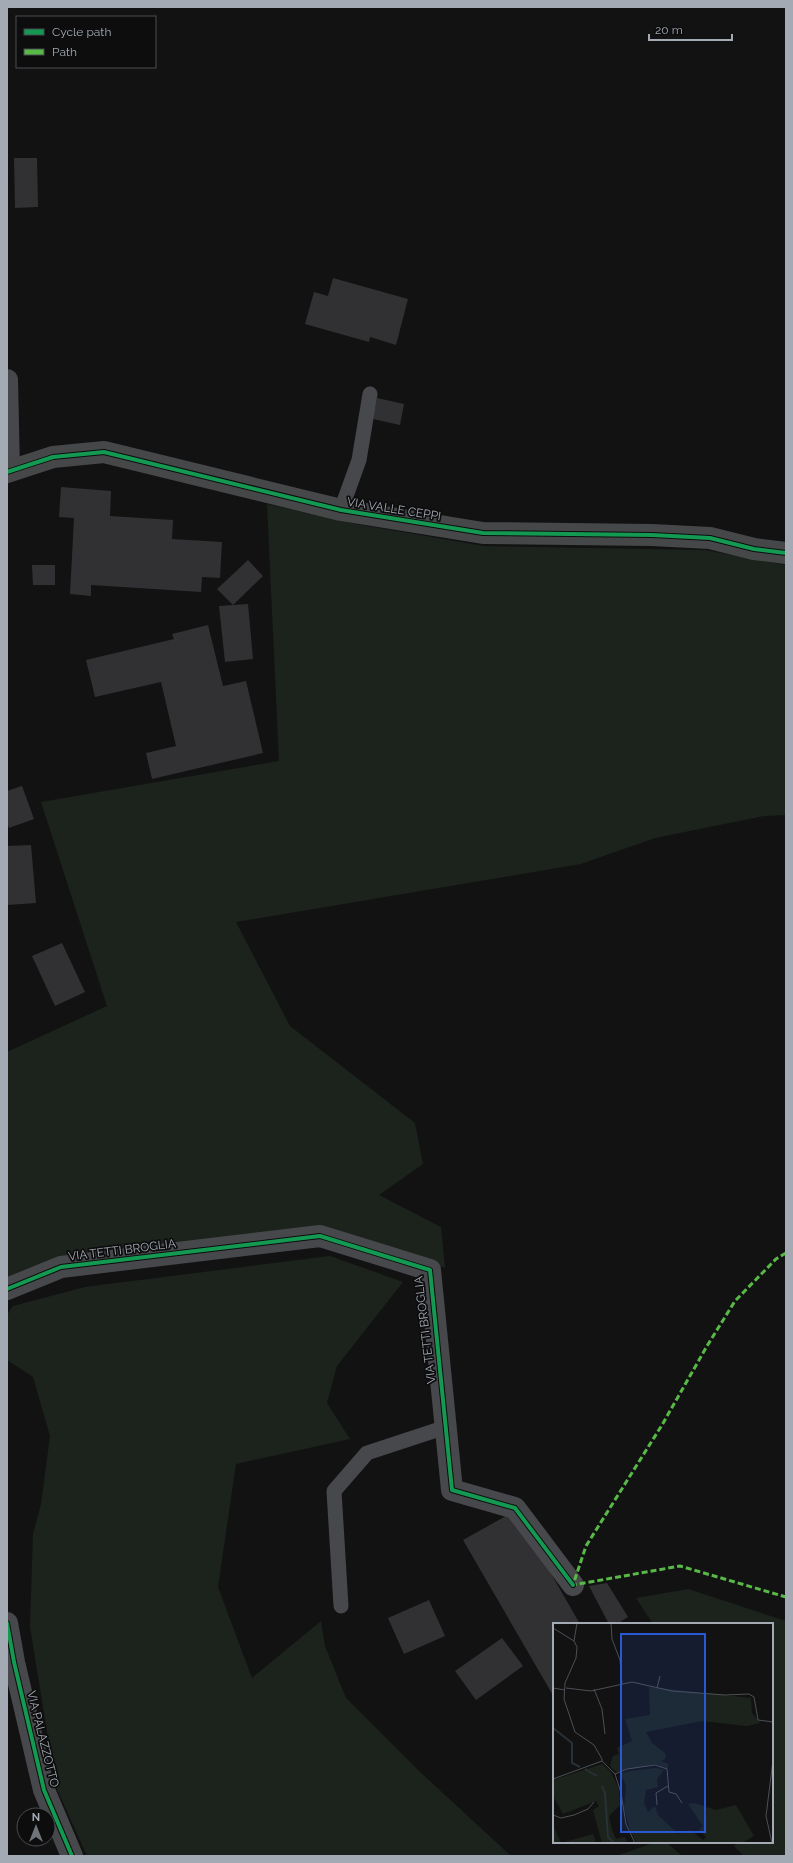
<svg xmlns="http://www.w3.org/2000/svg" width="793" height="1863" viewBox="0 0 793 1863" font-family="Raleway,sans-serif">
  <style>
    .green { fill: #1c231d }
    .building { fill: #313133 }
    .lines { fill: none; stroke-linecap: round; stroke-linejoin: round }
    .lane { stroke: #47484b; stroke-width: 15 }
    .street { stroke: #47484b; stroke-width: 22 }
    .secondary { stroke: #464749; stroke-width: 22 }
    .quiet { stroke: #58b947; stroke-width: 3; stroke-dasharray: 6 3; stroke-linecap: butt }
    .cycleway-casing { stroke: #0d0d0e; stroke-width: 6 }
    .cycleway { stroke: #139951; stroke-width: 4 }
    .labels { text-anchor: middle; stroke-width: 3.5; stroke-linejoin: round; paint-order: stroke }
    .street-label { font-size: 12px; fill: #a3aab4; stroke: #0d0d0e }
    .inset-river { fill: none; stroke: #283136; stroke-width: 2 }
    .inset-road { fill: none; stroke: #4c4f53; stroke-width: 1 }
    .view { fill: #2a57d4; fill-opacity: 0.15; stroke: #2a57d4; stroke-width: 2 }
    .inset-edge { fill: none; stroke: #a3aab4; stroke-width: 2 }
  </style>
  <rect width="100%" height="100%" fill="#121213"/>
  <g class="green">
    <path d="M267 504 356 524 484 546 705 550 786 565V815L764 816 655 838 581 864 236 922 290 1026 415 1123 423 1164 379 1195 441 1227 445 1268 318 1226 7 1278V1052L107 1006 41 802 279 761Z"/>
    <path d="M330 1256 403 1282 337 1366 327 1403 350 1439 236 1464 218 1587 252 1678 321 1621 325 1646 346 1698 419 1771 511 1856H87L56 1787 30 1627 33 1534 41 1504 50 1436 33 1377 7 1360V1315L13 1306 85 1287Z"/>
    <path d="M688 1589 786 1621V1856H744L734 1846 738 1842H772V1808L775 1805 772 1801V1624H653L636 1598Z"/>
    <path d="M656 1842H666L682 1856H616Z"/>
  </g>
  <g class="building">
    <path d="M14 158H37L38 207 15 208Z"/>
    <path d="M333 278 408 299 396 345 370 337 369 342 305 324 314 292 328 296Z"/>
    <path d="M377 398 404 404 400 425 373 419Z"/>
    <path d="M61 487 111 491 110 516 173 520 172 539 222 542 220 578 202 577 201 592 91 585V596L70 594 74 518 59 517Z"/>
    <path d="M248 560 263 576 233 605 217 589Z"/>
    <path d="M32 565H55V585H33Z"/>
    <path d="M248 604 253 659 225 662 219 606Z"/>
    <path d="M208 625 223 686 246 681 263 753 152 779 146 753 176 746 161 682 95 697 86 660 174 639 172 634Z"/>
    <path d="M22 786 34 819 9 828 7 822V791Z"/>
    <path d="M31 845 36 903 7 905V846Z"/>
    <path d="M62 943 85 992 55 1006 32 956Z"/>
    <path d="M515 1511 580 1624H554V1697L463 1540Z"/>
    <path d="M607 1583 628 1617 617 1624H609L589 1586Z"/>
    <path d="M429 1600 445 1636 404 1654 388 1618Z"/>
    <path d="M502 1638 523 1666 476 1700 455 1671Z"/>
  </g>
  <g class="lines">
    <g class="lane">
      <path d="M341 510 359 460 370 394"/>
      <path d="M341 1606 334 1491 367 1453 446 1427"/>
    </g>
    <g class="street">
      <path d="M7 380 9 471"/>
      <path d="M7 1289 61 1267 320 1236 430 1270 452 1490 515 1508 573 1585"/>
      <path d="M7 1623 14 1662 44 1790 72 1856"/>
    </g>
    <path class="secondary" d="M7 472 53 457 104 452 341 510 483 533 652 535 710 538 754 549 786 553"/>
    <path class="quiet" d="M786 1253 776 1259 735 1301 707 1346 662 1425 586 1546 573 1585 680 1566 786 1597"/>
    <defs>
      <g id="cycleway">
        <path d="M7 472 53 457 104 452 341 510 483 533 652 535 710 538 754 549 786 553"/>
        <path d="M7 1289 61 1267 320 1236 430 1270 452 1490 515 1508 573 1585"/>
        <path d="M7 1623 14 1662 44 1790 72 1856"/>
      </g>
    </defs>
    <use href="#cycleway" class="cycleway-casing"/>
    <use href="#cycleway" class="cycleway"/>
  </g>
  <g class="labels">
    <g class="street-label">
      <text transform="translate(394 509) rotate(9)" y="4">VIA VALLE CEPPI</text>
      <text transform="translate(122 1250) rotate(-7)" y="4">VIA TETTI BROGLIA</text>
      <text transform="translate(425 1330) rotate(-97)" y="4">VIA TETTI BROGLIA</text>
      <text transform="translate(43 1739) rotate(76)" y="4">VIA PALAZZOTTO</text>
    </g>
  </g>
  <g transform="translate(553 1623)">
    <rect width="220" height="220" fill="#121213"/>
    <path d="M96 64 198 75 199 90 207 100 194 103 149 98 93 109 99 120 112 130 113 135 108 138 115 141V146L102 141 63 149 57 143 60 133 66 131 64 125 79 118 72 96 97 92ZM49 141 58 149 66 166 67 182 56 193 59 207 63 216 72 214 74 220H49L40 187 46 183 43 178 10 191 0 173V157ZM103 145 111 147 104 156 105 164 93 167 91 180 95 189 102 183 105 192 125 211 138 207 150 217 153 214 146 207 150 203 135 181 141 180 163 187 183 182 201 213 189 220H84L77 208 71 184 73 164 71 157 66 154 69 150 77 148ZM0 202 8 220 40 211 43 220H0Z" fill="#1c231d"/>
    <path class="inset-river" d="M0 105 19 120V140L27 144M32 146 44 153M49 163 52 170 55 214 61 220"/>
    <path class="inset-road" d="M58 0 59 16 67 37 69 61M0 5 21 18M0 65 12 67M13 65 38 68 79 59 119 68 172 72 196 71 201 74 205 97 220 99M104 65 107 53M41 66 49 86 52 111M49 138 62 151 68 170 73 201 82 220M62 151 74 146 102 142 114 146 116 169 123 171 129 180M0 156 49 138V136L41 122 22 109 11 76 12 60 23 35 24 24 21 18 24 0M104 182 103 170 115 163M0 192 8 195 21 192 35 186 41 179M219 220 213 193 220 137"/>
    <path class="view" d="M68 11H152V209H68Z"/>
    <rect width="220" height="220" class="inset-edge"/>
  </g>
  <rect width="793" height="1863" fill="none" stroke="#a3aab4" stroke-width="16"/>
  <rect x="16" y="16" width="140" height="52" fill="#0d0d0e" stroke="#494c50"/>
  <rect x="24" y="29" width="20" height="6" fill="#139951" stroke="#494c50"/>
  <text x="52" y="36" font-size="12" fill="#a3aab4">Cycle path</text>
  <rect x="24" y="49" width="20" height="6" fill="#58b947" stroke="#494c50"/>
  <text x="52" y="56" font-size="12" fill="#a3aab4">Path</text>
  <g transform="translate(36 1827)"><circle r="19" fill="#0d0d0e" stroke="#494c50"/>
  <path d="M0-3L7 15L0 10L-7 15Z" fill="#70757c"/>
  <text y="-6" font-size="11" font-weight="bold" text-anchor="middle" fill="#a3aab4">N</text>
  </g>
  <path d="M649 34v6h83v-6" fill="none" stroke="#a3aab4" stroke-width="2"/>
  <text x="655" y="34" font-size="12" fill="#a3aab4" stroke="#0d0d0e" stroke-width="3" paint-order="stroke">20 m</text>
</svg>
